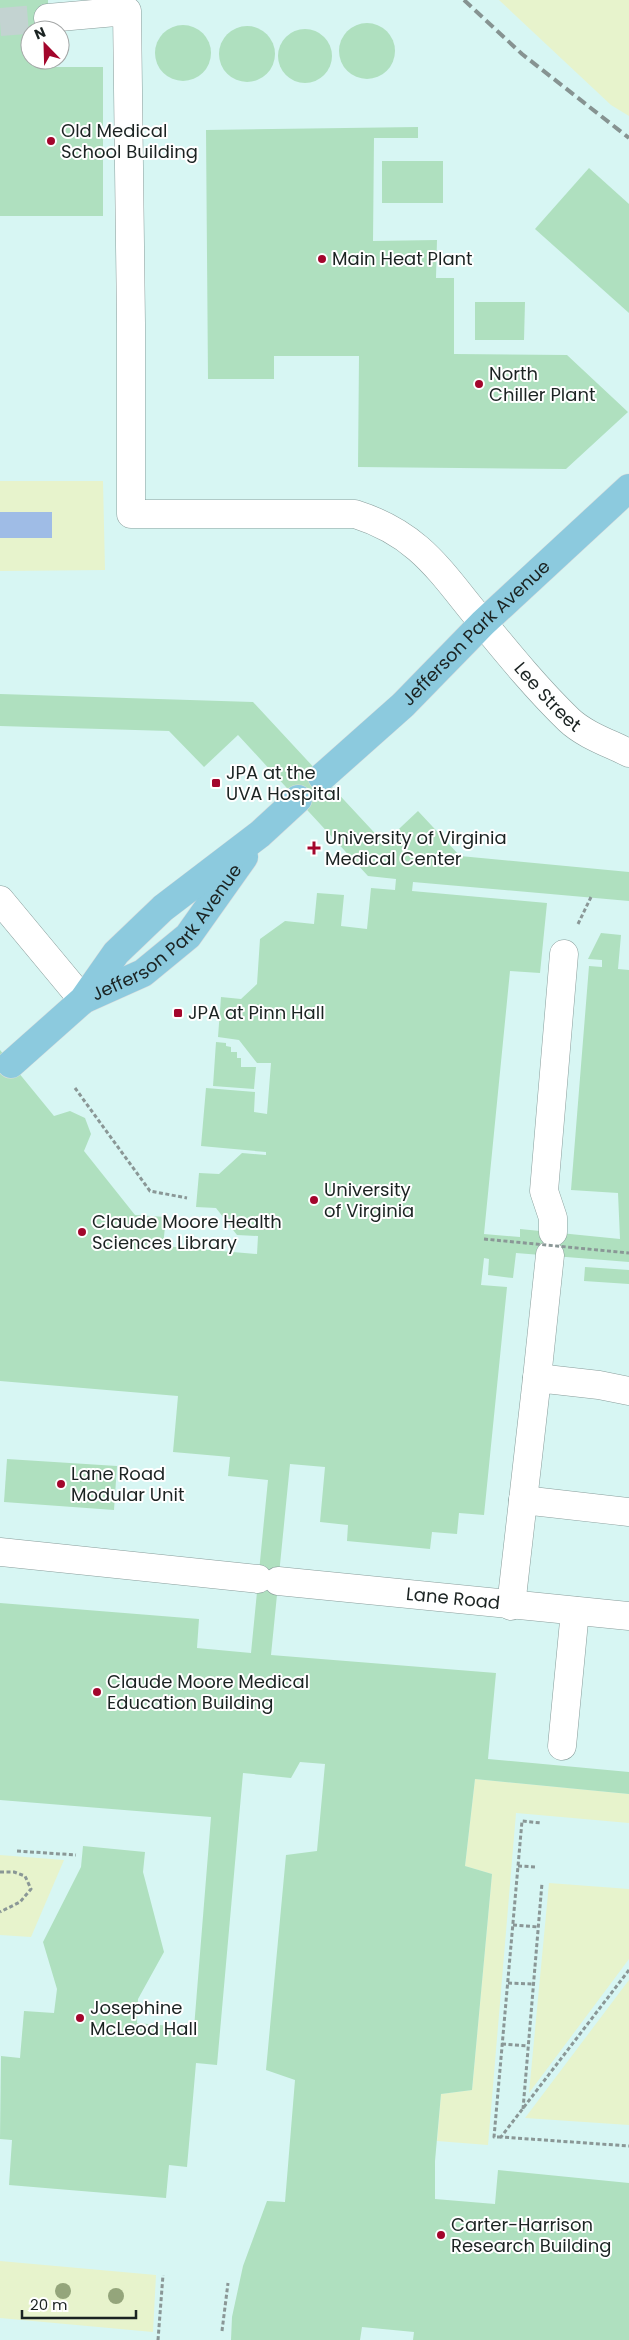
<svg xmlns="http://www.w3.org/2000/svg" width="629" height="2340" viewBox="0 0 629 2340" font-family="Poppins,sans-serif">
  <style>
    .built { fill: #d7f6f3; fill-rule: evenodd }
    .green { fill: #e7f3cc }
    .water { fill: #9fbce6 }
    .building { fill: #afe0bf }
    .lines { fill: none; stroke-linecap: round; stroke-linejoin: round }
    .minor-tunnel { stroke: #c3d3d1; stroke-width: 28; stroke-dasharray: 28 14; stroke-linecap: butt }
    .minor-casing { stroke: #899d9b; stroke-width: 29 }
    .major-casing { stroke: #dbdcdc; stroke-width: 29 }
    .path { stroke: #8a9796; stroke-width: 3; stroke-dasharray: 4 2.5; stroke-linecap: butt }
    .minor { stroke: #fff; stroke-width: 28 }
    .major { stroke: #8ccade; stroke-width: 28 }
    .rail { stroke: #869391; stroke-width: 4; stroke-dasharray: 10 5; stroke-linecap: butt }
    .path-bridge { stroke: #8a9796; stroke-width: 3; stroke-dasharray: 4 2.5; stroke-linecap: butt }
    .tree { fill: #94a57b }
    .poi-dot { fill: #a3062c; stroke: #fff; stroke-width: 2 }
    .labels { text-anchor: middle; stroke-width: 4; stroke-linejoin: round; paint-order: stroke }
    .poi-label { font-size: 18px; fill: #1b2322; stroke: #fff; text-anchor: start }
    .street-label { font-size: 18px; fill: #1b2322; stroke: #fff }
  </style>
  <rect width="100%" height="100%" fill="#edfffd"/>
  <path class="built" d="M0 0H629V2340H0ZM30 30H60V60H30Z"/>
  <g class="green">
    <path d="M499 0H629V116L611 105Z"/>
    <path d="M0 481H103L105 570 0 571V538H52V512H0Z"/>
    <path d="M475 1779 629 1794V1823L516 1813 488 2145 437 2141 441 2094 472 2090 492 1874 465 1866Z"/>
    <path d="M0 1855 64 1860 31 1937 0 1935Z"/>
    <path d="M549 1883 629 1889V1959L529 2093Z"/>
    <path d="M629 1980V2125L525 2118Z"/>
    <path d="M0 2261 156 2275 153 2332 0 2318Z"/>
  </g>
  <rect class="water" x="0" y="512" width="52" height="26"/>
  <g class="building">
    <path d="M0 0H48V30H30V60H48V67H103V216H0Z"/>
    <circle cx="367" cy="51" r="28"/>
    <circle cx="183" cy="53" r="28"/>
    <circle cx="247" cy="54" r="28"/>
    <circle cx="305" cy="56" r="27"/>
    <path d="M418 127V138H374L373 241 437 240 436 278H454V354L567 355 628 412 566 469 358 467 359 356H274V379H208L206 130Z"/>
    <rect x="382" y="161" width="61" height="42"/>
    <path d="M589 168 629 204V313L535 229Z"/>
    <path d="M475 302H525L524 340H475Z"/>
    <path d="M0 694 253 702 384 843 418 811 460 856 629 872V901L413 882 412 891 547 903 540 973 510 971 484 1234 520 1237V1229L620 1239 618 1193 571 1190 589 966 602 967V960L588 959 601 933 621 935 618 969 629 970V1262L516 1253 513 1278 488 1275 489 1259 484 1258 481 1285 507 1287 484 1515 459 1513 457 1534 432 1532 430 1549 347 1541 348 1525 320 1522 325 1467 290 1464 271 1655 496 1673 488 1759 629 1772V1794L475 1779 465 1866 492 1874 472 2090 441 2094 435 2161V2199L495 2204 498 2170 629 2183V2340H413L414 2332 362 2327 360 2340H231L232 2317 243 2266 267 2201 285 2202 295 2080 266 2070 286 1855 317 1851 325 1764 300 1762 291 1778 243 1773 217 2065 196 2063 187 2167 169 2165 166 2198 9 2185 12 2140 0 2139 1 2056 20 2058 24 2011 54 2013 57 1989 43 1942 81 1867 83 1846 145 1852 143 1872 164 1952 138 1999 137 2023 194 2028 211 1817 0 1800V1603L199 1619 197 1648 251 1653 268 1480 228 1476 230 1457 173 1452 178 1396 0 1381V1050L54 1116 70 1111 85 1118 91 1134 84 1151 135 1215 166 1217 163 1246 257 1254 258 1236 237 1235 216 1208 196 1207 199 1173 219 1174 242 1153 266 1155V1152L201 1146 206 1088 255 1092 254 1112 267 1114 271 1063H257L239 1040 218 1037 221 997 241 999 257 984 260 939 285 921 314 924 317 893 344 895 341 926 367 929 371 888 395 890 396 879 368 876 238 735 204 767 169 731 0 726Z"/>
    <path d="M216 1042 226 1043V1046L231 1047V1052H237V1058H241V1067H256L254 1089 213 1086Z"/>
    <path d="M585 1267 629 1270V1284L584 1281Z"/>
    <path d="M7 1459 117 1466 114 1510 4 1502Z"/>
  </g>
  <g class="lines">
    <path class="minor-tunnel" d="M0 22 48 18"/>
    <defs>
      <g id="minor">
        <path id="s1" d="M48 18 127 11 131 323V514H355C421 535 441 573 483 623 510 656 538 690 569 720 585 735 609 743 629 753"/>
        <path d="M0 900 83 1000"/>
        <path d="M553 1232V1218L544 1191 564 954"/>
        <path d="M537 1378 550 1255"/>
        <path d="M523 1500 629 1512"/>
        <path d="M0 1552 258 1579"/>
        <path id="s2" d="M278 1581 629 1616"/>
        <path d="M511 1606 537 1378 599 1385 629 1391"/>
        <path d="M562 1746 575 1611"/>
      </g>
      <g id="major">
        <path id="s3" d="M322 777 403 705 483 623 629 488"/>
        <path id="s4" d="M85 999 143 973 188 936 244 857"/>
        <path d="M11 1064 83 1000 116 953 163 908 260 834 298 799"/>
      </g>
    </defs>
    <use href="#minor" class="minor-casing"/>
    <use href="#major" class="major-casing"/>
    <g class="path">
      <path d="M578 924 591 897"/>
      <path d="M75 1088 150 1191 187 1198"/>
      <path d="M17 1851 76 1855"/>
      <path d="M518 1866 537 1867"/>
      <path d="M0 1872H14L25 1876 31 1889 20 1902 0 1912"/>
      <path d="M513 1925 538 1927"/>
      <path d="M629 1970 501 2137 629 2146"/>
      <path d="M508 1983 533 1984"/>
      <path d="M502 2044 528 2046"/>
      <path d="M523 2109 542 1883"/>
      <path d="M501 2137H494L522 1821 541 1823"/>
      <path d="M222 2331 228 2283"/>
      <path d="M158 2340 163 2275"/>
    </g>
    <use href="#minor" class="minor"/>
    <use href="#major" class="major"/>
    <path class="rail" d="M464 0 522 54 629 138"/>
    <path class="path-bridge" d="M484 1239 629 1253"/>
  </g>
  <g class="tree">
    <circle cx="63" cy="2291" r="8"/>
    <circle cx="116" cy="2296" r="8"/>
  </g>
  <g class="poi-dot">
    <circle cx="51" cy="141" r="5"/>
    <circle cx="322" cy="259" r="5"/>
    <circle cx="479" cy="384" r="5"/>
    <rect x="211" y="778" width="10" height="10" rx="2.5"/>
    <path d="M311.5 840.5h5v5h5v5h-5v5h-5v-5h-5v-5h5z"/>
    <rect x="173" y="1008" width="10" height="10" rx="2.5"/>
    <circle cx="314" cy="1200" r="5"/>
    <circle cx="82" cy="1232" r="5"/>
    <circle cx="61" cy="1484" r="5"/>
    <circle cx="97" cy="1692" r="5"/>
    <circle cx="80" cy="2018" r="5"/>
    <circle cx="441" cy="2235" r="5"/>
  </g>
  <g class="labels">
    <g class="poi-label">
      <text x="61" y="137">Old Medical<tspan x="61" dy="21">School Building</tspan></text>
      <text x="332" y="265">Main Heat Plant</text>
      <text x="489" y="380">North<tspan x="489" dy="21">Chiller Plant</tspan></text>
      <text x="226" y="779">JPA at the<tspan x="226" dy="21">UVA Hospital</tspan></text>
      <text x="325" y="844">University of Virginia<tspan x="325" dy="21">Medical Center</tspan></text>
      <text x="188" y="1019">JPA at Pinn Hall</text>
      <text x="324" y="1196">University<tspan x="324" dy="21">of Virginia</tspan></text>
      <text x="92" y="1228">Claude Moore Health<tspan x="92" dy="21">Sciences Library</tspan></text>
      <text x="71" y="1480">Lane Road<tspan x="71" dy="21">Modular Unit</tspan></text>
      <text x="107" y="1688">Claude Moore Medical<tspan x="107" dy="21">Education Building</tspan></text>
      <text x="90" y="2014">Josephine<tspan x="90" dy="21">McLeod Hall</tspan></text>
      <text x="451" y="2231">Carter-Harrison<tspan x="451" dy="21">Research Building</tspan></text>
    </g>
    <g class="street-label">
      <text dy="6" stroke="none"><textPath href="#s3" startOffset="211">Jefferson Park Avenue</textPath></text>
      <text dy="6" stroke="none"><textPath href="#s1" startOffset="1076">Lee Street</textPath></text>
      <text dy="6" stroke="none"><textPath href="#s4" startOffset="108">Jefferson Park Avenue</textPath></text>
      <text dy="6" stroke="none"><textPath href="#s2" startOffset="176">Lane Road</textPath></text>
    </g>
  </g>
  <g transform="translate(45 45) rotate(337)"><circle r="24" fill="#ffffff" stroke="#a4a7a7"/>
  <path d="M0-4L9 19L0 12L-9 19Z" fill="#a3062c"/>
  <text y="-8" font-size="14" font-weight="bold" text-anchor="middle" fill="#1b2322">N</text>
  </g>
  <path d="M22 2310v8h114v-8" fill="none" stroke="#1b2322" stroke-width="2.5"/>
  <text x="30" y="2310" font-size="15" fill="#1b2322" stroke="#ffffff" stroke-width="4" paint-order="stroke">20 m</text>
</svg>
